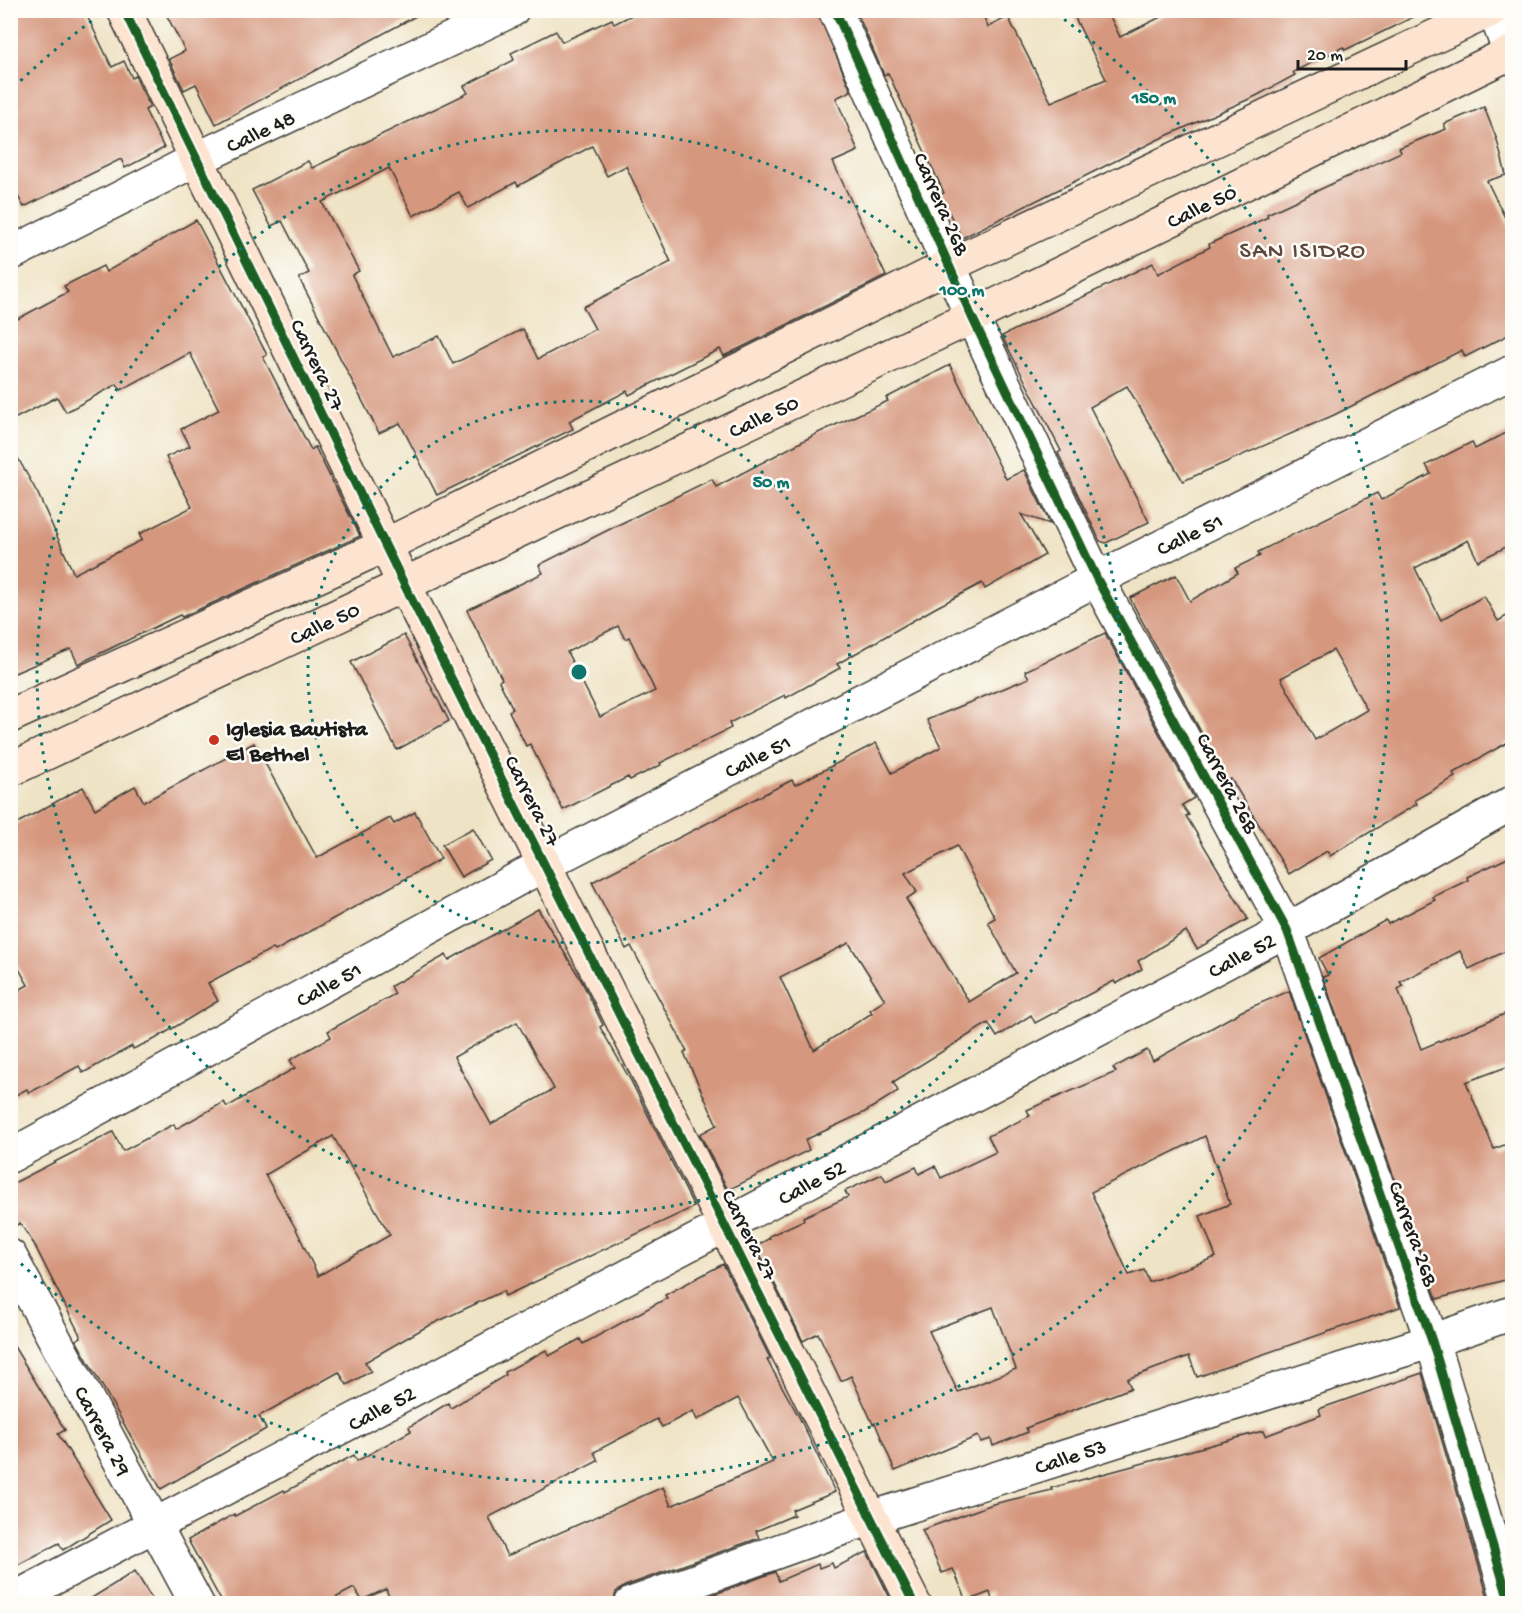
<svg xmlns="http://www.w3.org/2000/svg" width="1523" height="1614" viewBox="0 0 1523 1614" font-family="'Gochi Hand',sans-serif">
  <style>
    .building { fill: #d5977e; fill-rule: evenodd }
    .lines { fill: none; stroke-linecap: round; stroke-linejoin: round }
    .street-casing { stroke: #3c3a35; stroke-width: 36 }
    .secondary-casing { stroke: #3c3a35; stroke-width: 36 }
    .street { stroke: #fff; stroke-width: 33 }
    .secondary { stroke: #fde4d1; stroke-width: 33 }
    .cycleway-casing { stroke: #fdfcf7; stroke-width: 13 }
    .cycleway { stroke: #1b5e20; stroke-width: 9 }
    .ring { fill: none; stroke: #0f766e; stroke-width: 3; stroke-dasharray: 3 6 }
    .poi-dot { fill: #c8321e; stroke: #fdfcf7; stroke-width: 2 }
    .labels { text-anchor: middle; stroke-width: 5; stroke-linejoin: round; paint-order: stroke }
    .street-label { font-size: 22px; fill: #1c1c1c; stroke: #fdfcf7 }
    .poi-label { font-size: 22px; font-weight: bold; fill: #1c1c1c; stroke: #fdfcf7; text-anchor: start }
    .neighbourhood-label { font-size: 24px; letter-spacing: 1.5px; fill: #5d473e; stroke: #fdfcf7 }
    .centre { fill: #0f766e; stroke: #fdfcf7; stroke-width: 3 }
    .ring-label { font-size: 18px; text-anchor: middle; font-weight: bold; fill: #0f766e; stroke: #fdfcf7; stroke-width: 5; stroke-linejoin: round; paint-order: stroke }
  </style>
  <rect width="100%" height="100%" fill="#fdfcf7"/>
  <filter id="ink" filterUnits="userSpaceOnUse"><feTurbulence type="fractalNoise" baseFrequency=".0167" numOctaves="2"/><feDisplacementMap in="SourceGraphic" scale="12" xChannelSelector="R" yChannelSelector="G"/><feConvolveMatrix kernelMatrix="1 2 1 2 8 2 1 2 1" color-interpolation-filters="sRGB"/></filter>
  <filter id="wash" filterUnits="userSpaceOnUse"><feTurbulence type="fractalNoise" baseFrequency=".008" numOctaves="4" result="noise"/><feDisplacementMap in="SourceGraphic" scale="24" xChannelSelector="R" yChannelSelector="G"/><feGaussianBlur stdDeviation="1.35" result="paint"/><feColorMatrix in="noise" values="0 0 0 0 0 0 0 0 0 0 0 0 0 0 0 0 0 1.4 0 .05"/><feComposite in="paint" operator="in"/></filter>
  <g filter="url(#wash)">
    <rect width="100%" height="100%" fill="#efe3c5"/>
    <g id="blocks">
      <g class="building">
        <path d="M10 10H84L112 67 124 61 132 78 135 76 150 107 145 110 164 148 125 168 121 159 24 207 10 182Z"/>
        <path d="M164 10H427L216 124 196 84 184 90 169 59 185 51Z"/>
        <path d="M642 10H817L851 91 836 98 858 151 833 162 886 276 724 356 720 349 629 395 627 391 569 421 573 429 437 495 400 423 379 433 299 278 309 273 282 221 271 226 252 190 308 161 312 168 468 93 464 86 514 60 511 53 556 31 562 42 612 19 614 24ZM592 146 607 176 626 166 671 262 583 307 595 329 538 359 523 329 453 364 439 336 393 357 352 275 359 271 322 202 389 168 413 216 459 192 468 208 516 182 518 186Z"/>
        <path d="M856 10H981L988 27 1008 17 1051 102 1106 79 1075 18 1091 10H1107L1120 37 1175 10H1428L1345 50 1343 47 1293 72 1295 75 1256 96 1159 139 962 238 940 195 944 193 888 73 884 75Z"/>
        <path d="M1484 107 1497 140 1506 175 1487 181 1512 232V333L1465 357 1462 350 1334 415 1183 481 1127 386 1090 407 1149 522 1106 543 1100 541 1058 453 1061 451 1002 336 1153 263 1158 274 1210 247 1209 244 1268 217 1267 214 1401 152 1399 148 1446 129 1444 124Z"/>
        <path d="M196 220 267 355 263 357 311 450 315 447 360 536 182 617 180 615 78 664 71 649 10 675V444L38 494 74 574 142 540 139 534 192 507 166 457 190 446 181 429 219 410 190 353 121 390 117 384 66 412 57 397 10 421V323L68 292 64 286 103 266 106 272Z"/>
        <path d="M950 365 1006 479 1024 470 1050 524 1021 514 1045 555 985 589 982 583 935 608 837 664 840 668 786 698 785 695 729 723 731 728 660 763 661 765 630 780 628 777 563 810 530 744 526 746 509 711 513 709 499 681 502 679 467 610 543 573 539 565 620 524 712 479 716 487 820 432 888 401 886 398ZM618 626 625 639 629 637 655 691 600 717 567 652Z"/>
        <path d="M1512 430V544L1478 561 1468 540 1415 568 1441 620 1484 596 1498 621 1512 613V740L1453 773 1455 777 1415 800 1417 804 1330 856 1327 851 1289 874 1231 779 1227 781 1130 598 1176 575 1190 601 1238 573 1235 568 1260 556 1258 552 1377 493 1381 500 1431 474 1426 465 1472 442 1475 449ZM1333 650 1367 710 1315 740 1281 678Z"/>
        <path d="M1105 633 1194 798 1182 805 1189 815 1186 816 1248 919 1197 949 1186 931 1138 961 1142 969 1116 984 1114 981 1035 1023 1031 1015 997 1037 988 1023 893 1082 898 1091 865 1112 805 1140 809 1150 728 1190 700 1134 717 1125 684 1053 687 1051 631 946 626 949 592 882 792 780 795 785 876 743 892 773 941 747 927 720 1029 678 1025 671ZM957 846 995 918 988 922 1016 973 969 1002 906 899 917 892 905 873ZM849 943 885 1000 870 1010 872 1013 814 1050 780 977Z"/>
        <path d="M404 635 449 721 397 750 351 662Z"/>
        <path d="M254 743 317 858 390 818 394 824 415 812 441 859 275 951 273 948 208 983 218 1001 155 1039 133 1049 132 1046 83 1073 79 1066 29 1093 27 1089 10 1098V995L28 985 10 953V827L83 787 95 809 135 786 144 802Z"/>
        <path d="M473 828 491 860 461 877 442 845Z"/>
        <path d="M1512 856V948L1469 969 1460 951 1400 982 1403 986 1398 989 1421 1049 1512 1011V1065L1466 1082 1494 1149 1512 1142V1278L1437 1299 1323 977 1328 975 1319 958 1386 920 1388 924 1435 900 1433 897 1468 880 1467 877Z"/>
        <path d="M538 909 581 980 603 1025 600 1027 631 1081 694 1207 505 1296 503 1291 424 1328 365 1362 371 1371 347 1385 339 1372 259 1416 266 1429 161 1489 76 1340 81 1337 34 1244 20 1223 10 1229V1185L113 1132 123 1151 174 1124 176 1129 224 1102 227 1107 295 1068 290 1060 331 1037 328 1031 395 994 391 986 446 955 449 960ZM517 1022 554 1089 491 1124 454 1057ZM333 1136 390 1235 318 1276 296 1229 265 1175Z"/>
        <path d="M1289 991 1400 1307 1197 1377 1189 1356 1127 1379 1131 1388 1026 1428 1028 1432 993 1446 991 1439 981 1442 978 1436 895 1471 875 1423 873 1424 851 1376 841 1381 818 1333 803 1341 756 1246 770 1238 769 1236 804 1220 803 1217 848 1197 845 1191 882 1174 886 1181 916 1167 919 1174 935 1166 941 1178 996 1152 988 1136 1030 1116 1027 1110 1116 1072 1113 1068 1147 1050 1153 1061 1242 1011ZM1205 1136 1230 1204 1200 1216 1216 1257 1149 1282 1144 1270 1129 1275 1091 1192ZM993 1307 1016 1369 958 1392 929 1331Z"/>
        <path d="M723 1264 770 1358 767 1360 798 1415 835 1492 792 1510 794 1515 756 1531 759 1538 625 1586 616 1592 613 1604H392L386 1589 362 1600 354 1588 324 1604H223L188 1540 234 1514 235 1516 284 1490 285 1492 354 1455 357 1461 411 1431 409 1427 448 1403 451 1408 506 1375 505 1372 546 1350 549 1356 580 1339 583 1344 667 1298 665 1295ZM738 1398 773 1462 671 1506 663 1487 507 1556 489 1517 598 1461 594 1452 657 1419 662 1427 693 1411 697 1420Z"/>
        <path d="M10 1340 65 1430 58 1434 111 1520 63 1550 59 1543 10 1569Z"/>
        <path d="M1422 1373 1490 1604H993L990 1592 967 1601 953 1569 942 1573 922 1530 993 1504 1052 1490 1051 1488 1263 1431 1265 1436 1321 1415 1319 1409Z"/>
        <path d="M867 1552 893 1604H688L775 1572 779 1581 818 1564 819 1568 832 1563 834 1568Z"/>
        <path d="M135 1571 155 1604H82Z"/>
      </g>
    </g>
  </g>
  <g filter="url(#ink)">
    <use href="#blocks" fill-opacity="0" stroke="#3c3a35" stroke-width="1.5"/>
    <g class="lines">
      <defs>
        <g id="street">
          <path d="M835 10 972 317 1097 579 1287 930 1432 1341 1510 1604"/>
          <path d="M1494 10 1512 58"/>
          <path d="M10 254 197 159 512 10"/>
          <path d="M10 1156 545 864 1097 579 1512 372"/>
          <path d="M10 1256 197 1604"/>
          <path d="M10 1601 1287 930 1512 803"/>
          <path d="M631 1604 871 1518 1432 1341 1512 1313"/>
        </g>
        <g id="secondary">
          <path d="M124 10 404 584 914 1604"/>
          <path d="M10 716 386 545 950 265 1491 10"/>
          <path d="M10 770 972 317 1512 52"/>
        </g>
      </defs>
      <use href="#street" class="street-casing"/>
      <use href="#secondary" class="secondary-casing"/>
      <use href="#street" class="street"/>
      <use href="#secondary" class="secondary"/>
      <defs>
        <g id="cycleway">
          <path d="M124 10 404 584 914 1604"/>
          <path d="M835 10 972 317 1097 579 1287 930 1432 1341 1510 1604"/>
        </g>
      </defs>
      <use href="#cycleway" class="cycleway-casing"/>
      <use href="#cycleway" class="cycleway"/>
    </g>
  </g>
  <g class="ring">
    <circle cx="579" cy="672" r="271"/>
    <circle cx="579" cy="672" r="542"/>
    <path d="M14 87A813 813 0 0 1 101 14M1057 14A813 813 0 1 1 14 1257"/>
  </g>
  <circle class="poi-dot" cx="214" cy="740" r="6"/>
  <g class="labels">
    <g class="street-label">
      <text transform="translate(260 130) rotate(-25)" y="8">Calle 48</text>
      <text transform="translate(943 203) rotate(66)" y="8">Carrera 26B</text>
      <text transform="translate(1201 205) rotate(-26)" y="8">Calle 50</text>
      <text transform="translate(319 364) rotate(64)" y="8">Carrera 27</text>
      <text transform="translate(763 415) rotate(-25)" y="8">Calle 50</text>
      <text transform="translate(1189 533) rotate(-26)" y="8">Calle 51</text>
      <text transform="translate(324 622) rotate(-25)" y="8">Calle 50</text>
      <text transform="translate(757 755) rotate(-27)" y="8">Calle 51</text>
      <text transform="translate(1229 782) rotate(62)" y="8">Carrera 26B</text>
      <text transform="translate(534 800) rotate(63)" y="8">Carrera 27</text>
      <text transform="translate(1241 954) rotate(-28)" y="8">Calle 52</text>
      <text transform="translate(328 983) rotate(-29)" y="8">Calle 51</text>
      <text transform="translate(811 1181) rotate(-28)" y="8">Calle 52</text>
      <text transform="translate(1415 1233) rotate(70)" y="8">Carrera 26B</text>
      <text transform="translate(751 1234) rotate(63)" y="8">Carrera 27</text>
      <text transform="translate(381 1407) rotate(-28)" y="8">Calle 52</text>
      <text transform="translate(104 1430) rotate(62)" y="8">Carrera 29</text>
      <text transform="translate(1070 1455) rotate(-18)" y="8">Calle 53</text>
    </g>
    <g class="poi-label">
      <text x="226" y="735">Iglesia Bautista<tspan x="226" dy="25">El Bethel</tspan></text>
    </g>
    <g class="neighbourhood-label">
      <text x="1303" y="257">SAN ISIDRO</text>
    </g>
  </g>
  <circle cx="579" cy="672" r="9" class="centre"/>
  <g class="ring-label">
    <text x="1154" y="103">150 m</text>
    <text x="962" y="295">100 m</text>
    <text x="771" y="487">50 m</text>
  </g>
  <rect width="1523" height="1614" fill="none" stroke="#fdfcf7" stroke-width="36"/>
  <path d="M1298 60v9h108v-9" fill="none" stroke="#1c1c1c" stroke-width="3"/>
  <text x="1307" y="60" font-size="18" fill="#1c1c1c" stroke="#fdfcf7" stroke-width="4.5" paint-order="stroke">20 m</text>
</svg>
